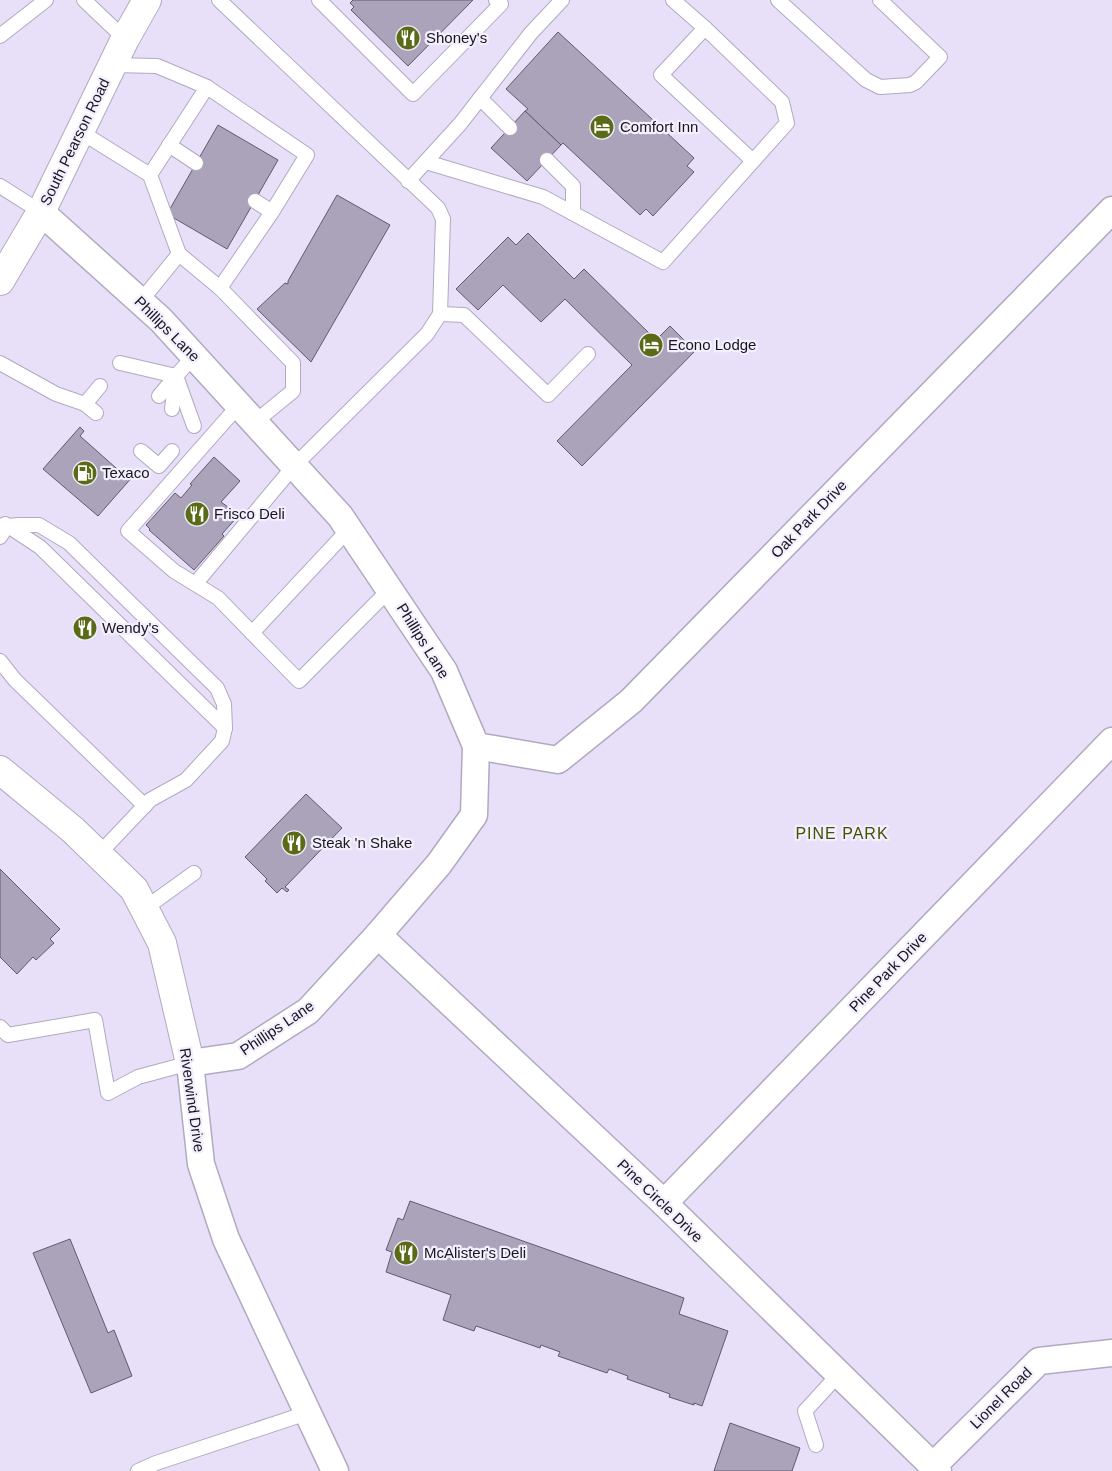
<svg xmlns="http://www.w3.org/2000/svg" width="1112" height="1471" viewBox="0 0 1112 1471" font-family="Helvetica,sans-serif">
  <style>
    .building { fill: #aba3ba; stroke: #615a6f }
    .lines { fill: none; stroke-linecap: round; stroke-linejoin: round }
    .lane-casing { stroke: #b1a9c0; stroke-width: 16 }
    .street-casing { stroke: #b1a9c0; stroke-width: 29 }
    .secondary-casing { stroke: #b1a9c0; stroke-width: 30 }
    .lane { stroke: #fff; stroke-width: 14 }
    .street { stroke: #fff; stroke-width: 26 }
    .secondary { stroke: #fff; stroke-width: 28 }
    .labels { text-anchor: middle; stroke-width: 4.5; stroke-linejoin: round; paint-order: stroke }
    .poi-label { font-size: 15px; fill: #18151d; stroke: #f4effe; text-anchor: start }
    .street-label { font-size: 15px; fill: #18151d; stroke: #f4effe }
    .neighbourhood-label { font-size: 16px; letter-spacing: 1px; fill: #435200; stroke: #f4effe }
  </style>
  <rect width="100%" height="100%" fill="#e8e0f8"/>
  <g class="building">
    <path d="M353 0H473L408 66 351 10 354 7 350 3Z"/>
    <path d="M558 32 694 158 687 166 694 172 653 216 646 209 640 215 563 143 561 145 525 111 528 109 506 89Z"/>
    <path d="M525 111 561 145 527 181 491 148Z"/>
    <path d="M218 125 278 160 227 249 167 214Z"/>
    <path d="M337 195 390 225 311 362 257 309 285 283 288 284V281Z"/>
    <path d="M528 233 574 279 584 269 656 340 670 326 695 351 582 466 557 441 632 365 565 299 541 322 503 285 478 310 456 289 508 237 516 245Z"/>
    <path d="M80 427 84 431 80 436 125 476 130 471 134 475 98 516 43 469Z"/>
    <path d="M214 457 240 481 221 502 239 515 222 534 224 536 194 570 149 530 150 529 146 525 175 493 181 498 192 485 190 484Z"/>
    <path d="M306 794 342 828 285 887 289 890 287 892 282 888 277 893 265 881 267 879 245 857Z"/>
    <path d="M0 869 60 929 50 939 54 943 36 960 33 957 17 974 0 957Z"/>
    <path d="M410 1201 684 1298 679 1314 728 1331 702 1406 694 1403V1405L669 1397 670 1394 627 1379 628 1376 609 1369 607 1373 558 1356 560 1352 541 1345 540 1348 476 1326 474 1331 443 1320 451 1295 386 1272 392 1252 386 1250 398 1218 403 1220Z"/>
    <path d="M70 1239 108 1333 114 1330 132 1376 91 1393 33 1253Z"/>
    <path d="M730 1423 800 1448 792 1471H714Z"/>
  </g>
  <g class="lines">
    <defs>
      <g id="lane">
        <path d="M84 0 125 39"/>
        <path d="M319 0 413 94 501 4 496 0"/>
        <path d="M778 0 866 80 880 87 910 85 916 82 940 57 880 0"/>
        <path d="M705 28 661 75 753 161"/>
        <path d="M0 36 46 0"/>
        <path d="M113 65 157 66 207 87"/>
        <path d="M480 98 510 128"/>
        <path d="M81 132 150 175 179 254 140 302"/>
        <path d="M169 145 196 163"/>
        <path d="M547 160 573 186V213"/>
        <path d="M426 162 543 197 663 262 787 123 782 102 705 28 673 0"/>
        <path d="M150 175 207 87 307 155 272 212 220 288 179 254"/>
        <path d="M408 181 460 124 531 33 562 0"/>
        <path d="M0 186 41 212"/>
        <path d="M255 201 272 212"/>
        <path d="M220 288 293 363V391L255 422"/>
        <path d="M440 314 464 315 548 395 588 354"/>
        <path d="M0 363 56 394 85 404 96 413"/>
        <path d="M120 363 176 376 172 409"/>
        <path d="M159 396 176 376"/>
        <path d="M85 404 100 386"/>
        <path d="M239 405 128 531 174 571 218 598 299 681 390 589"/>
        <path d="M194 426 176 376 194 356"/>
        <path d="M141 451 159 466 172 451"/>
        <path d="M5 524 40 547 225 728"/>
        <path d="M0 537 7 526 19 525H39L69 543 217 688 224 704 225 728 222 741 186 780 150 800 98 855"/>
        <path d="M196 583 294 466 427 334 440 314 443 219 438 208 219 0"/>
        <path d="M252 633 349 529"/>
        <path d="M0 661 15 680 145 806"/>
        <path d="M144 909 194 873"/>
        <path d="M0 1027 8 1035 95 1020 108 1093 138 1077 190 1063"/>
        <path d="M816 1445 805 1411 839 1374"/>
        <path d="M138 1471 156 1463 307 1413"/>
      </g>
      <g id="street">
        <path d="M41 212 161 320 340 516 444 671 476 746 474 815 439 864 378 935 308 1011 238 1056 190 1063 201 1164 226 1239 335 1471"/>
        <path d="M476 746 558 760 631 701 1112 210"/>
        <path d="M378 935 664 1203 938 1471"/>
        <path d="M664 1203 1112 741"/>
        <path d="M933 1466 1039 1361 1112 1353"/>
      </g>
      <g id="secondary">
        <path d="M0 281 41 212 125 39 147 0"/>
        <path d="M0 770 73 830 134 889 162 943 190 1063"/>
      </g>
    </defs>
    <use href="#lane" class="lane-casing"/>
    <use href="#street" class="street-casing"/>
    <use href="#secondary" class="secondary-casing"/>
    <use href="#lane" class="lane"/>
    <use href="#street" class="street"/>
    <use href="#secondary" class="secondary"/>
  </g>
  <defs>
    <symbol id="restaurant-disc" viewBox="-11 -11 22 22"><circle r="9.5" fill="#5a6b17" stroke="#f4effe"/><path d="M-5-6h1v4h1v-4h1v4h1v-4h1v5L-1.5 .5V6h-2V.5L-5-1ZM5-6V6H3V1.5H1.5Q1.5-4 5-6Z" fill="#fff"/></symbol>
    <symbol id="hotel-disc" viewBox="-11 -11 22 22"><circle r="9.5" fill="#5a6b17" stroke="#f4effe"/><path d="M-6-4.5h1.5V1H6V5H4.5V3h-9V5H-6ZM-4 0a1.8 1.8 0 1 1 3.6 0ZM.5 0V-2.5h3Q6-2.5 6 0Z" fill="#fff"/></symbol>
    <symbol id="fuel-disc" viewBox="-11 -11 22 22"><circle r="9.5" fill="#5a6b17" stroke="#f4effe"/><path d="M-5.5-6h7V0h2V4h1.3V-2.5L3-4.5l.8-.8L6-3V5H2.5V1h-1V6h-7ZM-4.2-4.7v3.2H.2V-4.7Z" fill="#fff"/></symbol>
  </defs>
  <g fill-rule="evenodd">
    <use href="#restaurant-disc" x="394" y="24" width="28" height="28"/>
    <use href="#hotel-disc" x="588" y="113" width="28" height="28"/>
    <use href="#hotel-disc" x="637" y="331" width="28" height="28"/>
    <use href="#fuel-disc" x="71" y="459" width="28" height="28"/>
    <use href="#restaurant-disc" x="183" y="500" width="28" height="28"/>
    <use href="#restaurant-disc" x="71" y="614" width="28" height="28"/>
    <use href="#restaurant-disc" x="280" y="829" width="28" height="28"/>
    <use href="#restaurant-disc" x="392" y="1239" width="28" height="28"/>
  </g>
  <g class="labels">
    <g class="poi-label">
      <text x="426" y="43">Shoney's</text>
      <text x="620" y="132">Comfort Inn</text>
      <text x="668" y="350">Econo Lodge</text>
      <text x="102" y="478">Texaco</text>
      <text x="214" y="519">Frisco Deli</text>
      <text x="102" y="633">Wendy's</text>
      <text x="312" y="848">Steak 'n Shake</text>
      <text x="424" y="1258">McAlister's Deli</text>
    </g>
    <g class="street-label">
      <text transform="translate(75 142) rotate(-64)" y="5">South Pearson Road</text>
      <text transform="translate(167 329) rotate(45)" y="5">Phillips Lane</text>
      <text transform="translate(809 519) rotate(-46)" y="5">Oak Park Drive</text>
      <text transform="translate(423 641) rotate(58)" y="5">Phillips Lane</text>
      <text transform="translate(888 972) rotate(-46)" y="5">Pine Park Drive</text>
      <text transform="translate(277 1028) rotate(-34)" y="5">Phillips Lane</text>
      <text transform="translate(192 1100) rotate(82)" y="5">Riverwind Drive</text>
      <text transform="translate(660 1201) rotate(44)" y="5">Pine Circle Drive</text>
      <text transform="translate(1001 1398) rotate(-45)" y="5">Lionel Road</text>
    </g>
    <g class="neighbourhood-label">
      <text x="842" y="839">PINE PARK</text>
    </g>
  </g>
</svg>
